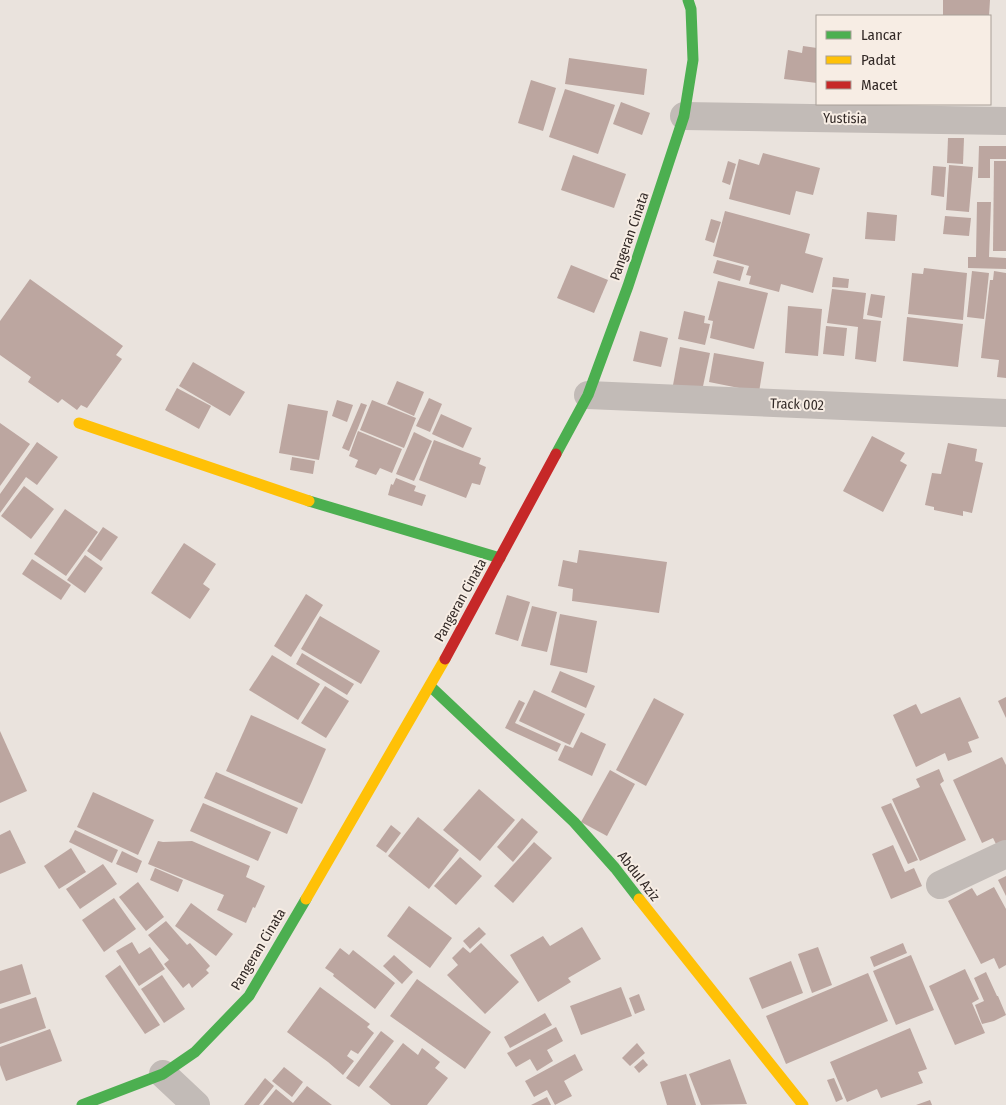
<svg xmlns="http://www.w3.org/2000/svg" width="1006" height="1105" viewBox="0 0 1006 1105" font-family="'Fira Sans Condensed',sans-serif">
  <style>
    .building { fill: #bca6a0 }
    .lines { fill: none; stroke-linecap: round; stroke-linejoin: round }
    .street { stroke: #c2bbb7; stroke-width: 28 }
    .fast { stroke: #4caf50; stroke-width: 11 }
    .slow { stroke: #ffc107; stroke-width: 11 }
    .jam { stroke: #c62828; stroke-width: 11 }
    .labels { text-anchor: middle; stroke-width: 4; stroke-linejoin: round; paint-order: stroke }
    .street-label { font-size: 14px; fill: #322926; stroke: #f7ede4 }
  </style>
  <rect width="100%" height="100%" fill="#eae3dd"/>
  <g class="building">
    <path d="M943 0H990L989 16H943Z"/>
    <path d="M803 46 817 48V83L784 79 788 50 802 53Z"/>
    <path d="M569 58 647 69 644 95 565 84Z"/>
    <path d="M531 80 556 88 543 131 518 123Z"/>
    <path d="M565 89 615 105 598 154 549 137Z"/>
    <path d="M621 102 650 113 642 135 613 124Z"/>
    <path d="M948 138H964L963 164 947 163Z"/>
    <path d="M979 146H1006V159H990V178H978Z"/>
    <path d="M763 153 820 168 813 195 796 191 790 215 729 199 739 159 759 165Z"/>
    <path d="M573 155 626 174 614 208 561 190Z"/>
    <path d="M728 161 736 164 730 185 722 182Z"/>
    <path d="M994 161H1006V251H993Z"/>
    <path d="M949 165 973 167 969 212 946 210Z"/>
    <path d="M933 166 946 167 944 197 931 195Z"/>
    <path d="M977 202H991L989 257 1006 258V269L968 268V257H976Z"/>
    <path d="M725 211 810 234 805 253 823 258 813 293 781 284 779 292 749 284 751 276 746 275 749 266 713 256Z"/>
    <path d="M867 212 897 215 895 241 865 239Z"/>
    <path d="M945 216 971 218 969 236 943 234Z"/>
    <path d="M711 219 721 222 714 243 705 240Z"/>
    <path d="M717 260 744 267 740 281 713 273Z"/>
    <path d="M571 265 608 280 594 313 557 298Z"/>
    <path d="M924 268 967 273 963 320 908 314 912 273 923 274Z"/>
    <path d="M972 271 989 273 984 319 967 317Z"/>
    <path d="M994 271 1006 273V378L997 377 999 360 981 358 990 280H993Z"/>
    <path d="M833 277 849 279 848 288 832 287Z"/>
    <path d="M30 279 123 346 116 355 122 359 87 408 81 405 77 410 62 399 58 403 28 382 31 377 0 355V321Z"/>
    <path d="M718 281 768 293 754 349 710 338 713 321 708 320Z"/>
    <path d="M832 289 866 293 863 319 881 321 876 362 855 359 858 327 827 323Z"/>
    <path d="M871 294 885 296 882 318 867 315Z"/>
    <path d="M788 306 822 309 818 356 785 353Z"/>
    <path d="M684 311 705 316 704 323 710 324 705 345 678 339Z"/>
    <path d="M907 317 963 324 958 367 903 361Z"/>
    <path d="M826 326 847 328 844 356 823 354Z"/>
    <path d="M640 331 668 338 661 367 633 361Z"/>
    <path d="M680 347 710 353 702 391 673 385Z"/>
    <path d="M714 353 764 362 759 392 709 382Z"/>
    <path d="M193 362 245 392 230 416 179 386Z"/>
    <path d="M397 381 424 392 414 416 387 404Z"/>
    <path d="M177 388 211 406 199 429 165 410Z"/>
    <path d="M429 398 442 404 430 432 416 426Z"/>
    <path d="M337 400 353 405 347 422 332 416Z"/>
    <path d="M372 400 416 418 404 448 360 430Z"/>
    <path d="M361 403 367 405 349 451 342 448Z"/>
    <path d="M288 404 328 411 319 460 279 453Z"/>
    <path d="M441 414 472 428 463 448 432 434Z"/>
    <path d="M0 423 30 444 0 486Z"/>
    <path d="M358 431 402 449 392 473 380 468 376 475 355 467 358 460 349 456Z"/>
    <path d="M414 432 432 441 414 481 396 474Z"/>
    <path d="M872 436 905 453 900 461 907 465 883 512 843 491Z"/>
    <path d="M434 440 481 458 479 464 486 467 480 485 472 483 466 498 419 480Z"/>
    <path d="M37 442 58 457 37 485 26 477 0 513V494Z"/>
    <path d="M948 443 977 449 975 461 983 463 972 513 963 511V516L934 510V507L925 505 932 473 941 474Z"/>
    <path d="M292 457 315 461 313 474 290 470Z"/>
    <path d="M396 478 416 486 414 491 426 495 422 506 388 495 391 484 393 485Z"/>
    <path d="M24 486 54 509 31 539 1 516Z"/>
    <path d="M65 509 98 532 66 576 34 554Z"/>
    <path d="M103 527 118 537 101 561 87 551Z"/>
    <path d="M184 543 216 564 203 584 210 589 190 619 151 593Z"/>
    <path d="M579 550 667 562 659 613 572 601 573 589 558 586 563 560 577 563Z"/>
    <path d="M85 555 103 568 85 593 67 580Z"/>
    <path d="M32 559 71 585 61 600 22 574Z"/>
    <path d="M306 594 323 605 291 657 274 646Z"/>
    <path d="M507 595 530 602 518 641 495 634Z"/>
    <path d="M532 606 557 612 547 652 521 646Z"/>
    <path d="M560 614 597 621 587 673 550 665Z"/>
    <path d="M320 616 380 651 361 684 301 649Z"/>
    <path d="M302 653 354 684 347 695 296 664Z"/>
    <path d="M272 655 320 684 298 720 249 690Z"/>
    <path d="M560 671 595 686 586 708 551 692Z"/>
    <path d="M325 686 349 701 326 738 301 723Z"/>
    <path d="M534 690 585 714 570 745 519 721Z"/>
    <path d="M960 697 979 738 968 742 972 752 948 761 945 753 916 767 893 715 916 704 921 714Z"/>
    <path d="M1006 697V718L998 701Z"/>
    <path d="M654 698 684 714 646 786 616 770Z"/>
    <path d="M519 700 525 703 515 723 561 744 557 752 505 728Z"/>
    <path d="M251 715 326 749 302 804 226 771Z"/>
    <path d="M0 731 27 791 0 803Z"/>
    <path d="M581 732 606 744 592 776 558 760 565 745 573 748Z"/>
    <path d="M1002 757 1006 765V844L998 848 993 838 982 843 953 780Z"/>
    <path d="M939 769 944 781 940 784 966 840 920 861 892 799 920 787 916 779Z"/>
    <path d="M610 770 635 784 607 836 581 822Z"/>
    <path d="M216 772 298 808 287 834 204 798Z"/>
    <path d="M479 789 515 820 480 861 443 830Z"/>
    <path d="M93 792 154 820 138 855 77 827Z"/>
    <path d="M203 803 271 832 258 861 190 831Z"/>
    <path d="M891 803 918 860 908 864 881 807Z"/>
    <path d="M418 817 459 850 429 889 388 856Z"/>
    <path d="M522 818 538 832 513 862 497 847Z"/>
    <path d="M391 825 401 833 386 853 376 846Z"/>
    <path d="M10 830 26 863 0 874V835Z"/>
    <path d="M75 830 118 850 112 863 69 842Z"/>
    <path d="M158 841 163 842 192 841 250 866 246 877 265 886 255 908 253 907 246 923 217 910 224 895 148 864Z"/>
    <path d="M534 842 552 858 513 903 494 886Z"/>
    <path d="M893 845 905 872 914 868 922 886 891 899 872 854Z"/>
    <path d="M71 848 86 872 59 889 44 866Z"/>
    <path d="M122 851 142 861 137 873 116 864Z"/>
    <path d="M460 857 482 876 456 905 434 886Z"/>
    <path d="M103 864 117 884 80 909 66 889Z"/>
    <path d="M155 868 183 880 178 892 150 880Z"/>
    <path d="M1006 876V896L998 880Z"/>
    <path d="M138 882 164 917 146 931 119 897Z"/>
    <path d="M994 887 1006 909V965L999 969 994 958 981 964 948 901 972 888 977 896Z"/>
    <path d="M114 898 136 929 104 952 82 920Z"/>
    <path d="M191 903 233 934 216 956 175 926Z"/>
    <path d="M409 906 452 938 430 968 387 936Z"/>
    <path d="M166 921 187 945 190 943 210 966 206 970 209 973 192 988 189 983 183 988 164 964 169 960 148 935Z"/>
    <path d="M479 927 486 934 470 949 463 941Z"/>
    <path d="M582 927 601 959 568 978 571 982 538 1002 510 955 543 936 550 946Z"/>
    <path d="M132 942 139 954 150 947 165 969 139 986 116 951Z"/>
    <path d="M481 943 519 982 485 1014 447 975 458 965 452 958 463 947 470 953Z"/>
    <path d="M903 943 907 953 874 967 870 957Z"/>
    <path d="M818 947 832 985 812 993 798 954Z"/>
    <path d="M340 948 349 955 353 950 395 983 375 1009 333 976 334 974 325 968Z"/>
    <path d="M394 955 413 972 402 984 383 966Z"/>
    <path d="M911 955 934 1010 896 1025 873 971Z"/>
    <path d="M791 961 803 993 762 1009 749 978Z"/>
    <path d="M22 964 31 994 0 1004V971Z"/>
    <path d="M120 965 160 1025 145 1034 105 976Z"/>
    <path d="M965 969 979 999 972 1003 985 1033 955 1045 929 986Z"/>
    <path d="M986 972 997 996H998L1006 1015 994 1021 982 1024 975 1005 984 1001 974 978Z"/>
    <path d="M868 973 888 1021 786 1064 766 1016Z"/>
    <path d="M162 975 185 1009 164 1023 141 989Z"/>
    <path d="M417 979 491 1032 465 1069 390 1016Z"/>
    <path d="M320 987 370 1024 367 1027 374 1033 358 1054 351 1050 347 1056 354 1061 343 1075 328 1062 287 1032Z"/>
    <path d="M621 987 632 1016 581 1035 570 1006Z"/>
    <path d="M639 994 645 1010 635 1014 629 998Z"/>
    <path d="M36 997 46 1028 0 1044V1009Z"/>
    <path d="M545 1013 552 1025 510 1048 504 1037Z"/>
    <path d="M556 1027 563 1041 547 1050 553 1061 537 1071 530 1059 516 1067 507 1053Z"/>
    <path d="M910 1028 927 1069 918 1072 923 1083 881 1098 877 1089 847 1102 830 1062Z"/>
    <path d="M50 1029 62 1061 6 1081 0 1065V1047Z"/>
    <path d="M381 1031 394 1041 359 1087 346 1078Z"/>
    <path d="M403 1043 418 1055 422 1048 440 1062 435 1068 448 1078 427 1105H391L369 1087Z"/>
    <path d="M637 1043 645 1053 630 1066 622 1058Z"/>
    <path d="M575 1054 583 1070 564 1081 572 1096 555 1105 547 1090 534 1097 525 1081Z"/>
    <path d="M643 1059 648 1065 639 1073 634 1067Z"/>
    <path d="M730 1059 747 1104 701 1105 689 1074Z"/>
    <path d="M284 1067 303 1082 292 1097 272 1081Z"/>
    <path d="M686 1074 696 1105H667L660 1082Z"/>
    <path d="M265 1078 274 1086 259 1105H244Z"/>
    <path d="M834 1078 843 1099 836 1102 827 1080Z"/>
    <path d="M307 1086 332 1105H263L276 1089 293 1103Z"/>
    <path d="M547 1097 551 1105H531Z"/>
    <path d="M930 1100 932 1105H916Z"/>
  </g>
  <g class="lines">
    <g class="street">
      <path d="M684 116 1006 121"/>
      <path d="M588 395 1006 413"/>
      <path d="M940 885 1006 854"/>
      <path d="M163 1074 196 1105"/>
    </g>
    <g class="fast">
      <path d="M556 454 588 395 628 286 684 116 693 60 691 9 688 0"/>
      <path d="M309 501 500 558"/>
      <path d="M430 686 574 822 615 868 639 899"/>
      <path d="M82 1105 163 1074 195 1052 249 996 306 899"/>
    </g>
    <g class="slow">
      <path d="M79 423 309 501"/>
      <path d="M306 899 445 659"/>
      <path d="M639 899 803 1105"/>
    </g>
    <path class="jam" d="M445 659 556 454"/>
  </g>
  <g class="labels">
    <g class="street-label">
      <text transform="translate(845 118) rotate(1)" y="5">Yustisia</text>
      <text transform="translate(629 236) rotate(-71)" y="5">Pangeran Cinata</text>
      <text transform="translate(797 404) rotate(2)" y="5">Track 002</text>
      <text transform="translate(460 600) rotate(-61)" y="5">Pangeran Cinata</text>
      <text transform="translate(639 876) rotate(52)" y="5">Abdul Aziz</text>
      <text transform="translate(258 949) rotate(-59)" y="5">Pangeran Cinata</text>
    </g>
  </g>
  <rect x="816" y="15" width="175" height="90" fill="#f7ede4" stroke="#a89f98"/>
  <rect x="826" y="31" width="25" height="8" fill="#4caf50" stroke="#a89f98"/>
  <text x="861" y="40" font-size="15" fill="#322926">Lancar</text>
  <rect x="826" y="56" width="25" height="8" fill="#ffc107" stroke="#a89f98"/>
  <text x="861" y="65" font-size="15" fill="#322926">Padat</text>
  <rect x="826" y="81" width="25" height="8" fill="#c62828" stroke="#a89f98"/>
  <text x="861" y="90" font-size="15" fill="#322926">Macet</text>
</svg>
